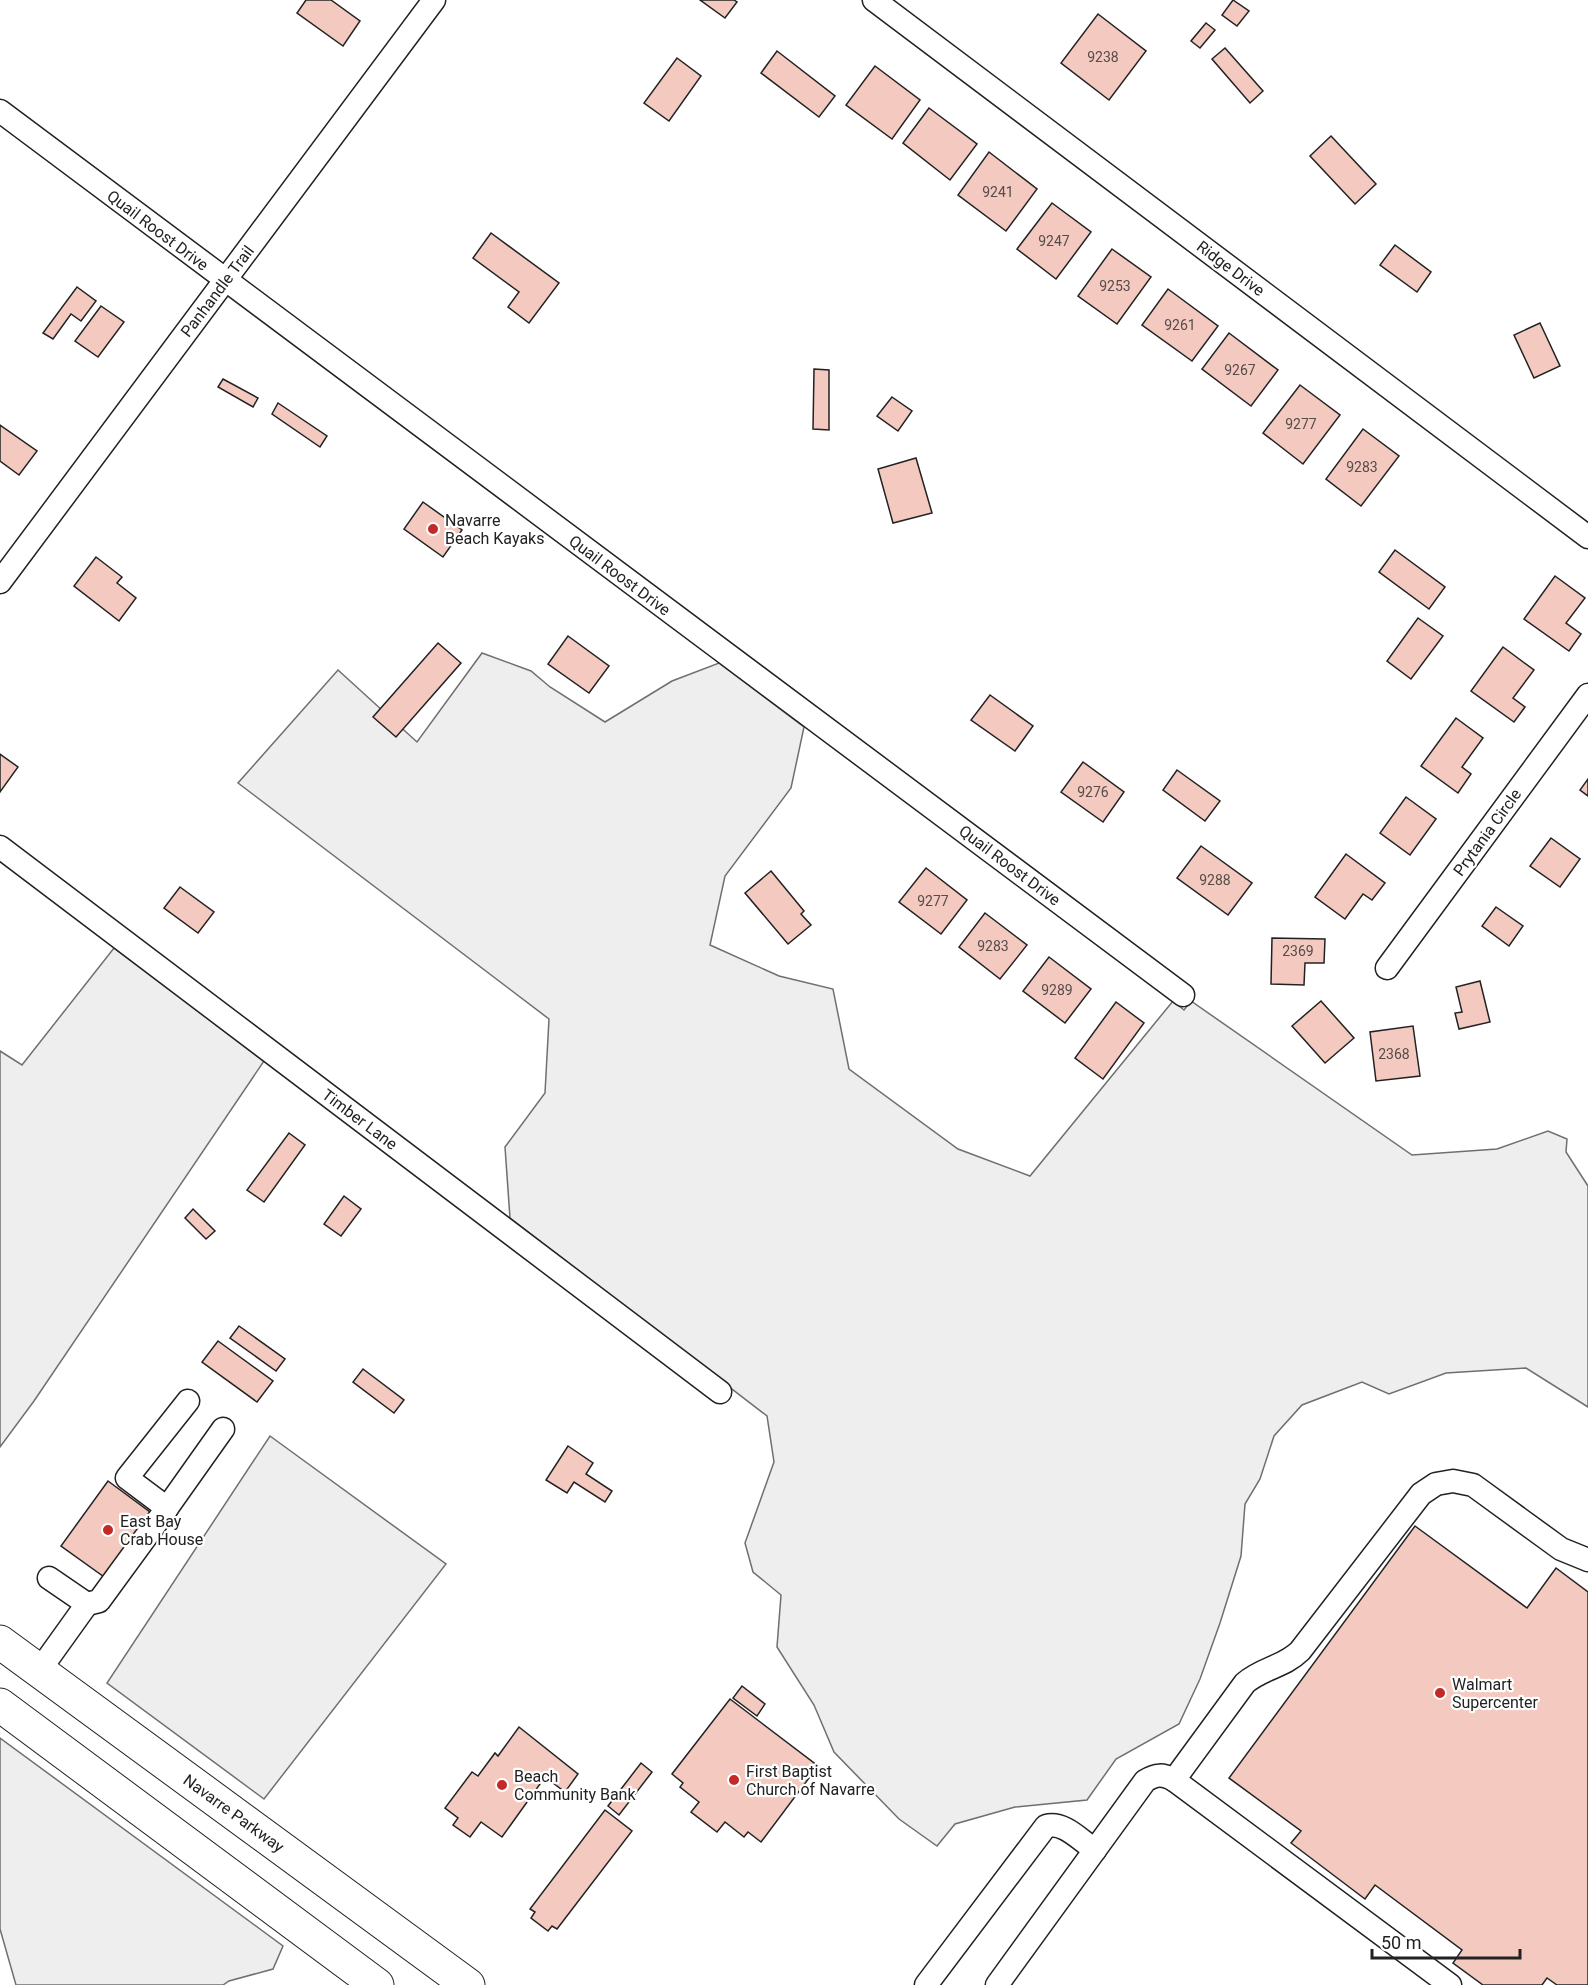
<svg xmlns="http://www.w3.org/2000/svg" width="1588" height="1985" viewBox="0 0 1588 1985" font-family="Roboto,sans-serif">
  <style>
    .green { fill: #eee; stroke: #6f6f6f; stroke-width: 1.5 }
    .building { fill: #f3c9c0; stroke: #222; stroke-width: 1.5 }
    .lines { fill: none; stroke-linecap: round; stroke-linejoin: round }
    .minor-casing { stroke: #222; stroke-width: 25 }
    .highway-casing { stroke: #222; stroke-width: 35 }
    .minor { stroke: #fff; stroke-width: 22 }
    .highway { stroke: #fff; stroke-width: 33 }
    .poi-dot { fill: #c62828; stroke: #fff; stroke-width: 2 }
    .labels { text-anchor: middle; stroke-width: 4.5; stroke-linejoin: round; paint-order: stroke }
    .number-label { font-size: 14px; fill: #564c4a }
    .street-label { font-size: 16px; fill: #222; stroke: #fff }
    .poi-label { font-size: 16px; fill: #222; stroke: #fff; text-anchor: start }
  </style>
  <rect width="100%" height="100%" fill="#fff"/>
  <g class="green">
    <path d="M482 653 531 671 550 687 605 722 672 681 719 663 804 727 791 788 725 876 710 945 779 976 833 989 849 1069 958 1149 1030 1176 1173 1001 1184 1010 1191 1001 1412 1155 1497 1149 1548 1131 1567 1139 1566 1152 1588 1186V1407L1526 1368 1446 1373 1389 1394 1362 1382 1302 1405 1274 1436 1260 1479 1245 1504 1241 1556 1220 1623 1200 1679 1179 1724 1116 1759 1087 1800 1015 1807 955 1824 937 1846 899 1819 834 1752 814 1705 777 1647 781 1595 753 1572 745 1543 774 1462 767 1416 510 1218 505 1147 545 1093 549 1019 238 783 338 670 417 742Z"/>
    <path d="M114 948 264 1061 34 1401 0 1447V1051L22 1065Z"/>
    <path d="M270 1436 446 1564 264 1799 107 1683Z"/>
    <path d="M0 1738 283 1946 273 1969 229 1981 223 1985H16L0 1929Z"/>
  </g>
  <g class="building">
    <path d="M306 0H331L360 21 343 46 297 13Z"/>
    <path d="M700 0H734L737 2 725 18Z"/>
    <path d="M1233 0 1249 11 1237 26 1222 15Z"/>
    <path d="M1098 14 1146 51 1109 100 1061 63Z"/>
    <path d="M1206 23 1215 30 1200 48 1191 41Z"/>
    <path d="M1225 48 1263 91 1250 103 1212 59Z"/>
    <path d="M777 51 835 96 819 117 761 73Z"/>
    <path d="M677 58 701 76 669 121 644 103Z"/>
    <path d="M875 66 920 100 892 139 846 105Z"/>
    <path d="M929 108 977 144 950 180 903 143Z"/>
    <path d="M1331 136 1376 184 1355 204 1310 156Z"/>
    <path d="M989 152 1037 189 1006 231 958 195Z"/>
    <path d="M1052 203 1091 232 1056 279 1017 249Z"/>
    <path d="M491 233 559 283 529 323 508 307 519 292 473 258Z"/>
    <path d="M1395 245 1431 272 1417 292 1380 265Z"/>
    <path d="M1112 249 1151 277 1117 324 1078 296Z"/>
    <path d="M77 287 96 301 81 321 71 314 53 339 43 333Z"/>
    <path d="M1168 289 1218 326 1192 361 1142 325Z"/>
    <path d="M101 306 124 322 98 357 75 341Z"/>
    <path d="M1540 323 1560 366 1534 378 1514 335Z"/>
    <path d="M1229 333 1278 370 1251 406 1202 369Z"/>
    <path d="M814 369 829 370V430L813 429Z"/>
    <path d="M223 379 258 398 253 407 218 387Z"/>
    <path d="M1300 385 1340 415 1303 464 1263 433Z"/>
    <path d="M892 397 912 411 898 431 877 416Z"/>
    <path d="M278 403 327 436 320 447 272 414Z"/>
    <path d="M0 425 37 451 19 475 0 461Z"/>
    <path d="M1363 429 1399 456 1361 506 1326 479Z"/>
    <path d="M916 458 932 513 893 523 878 469Z"/>
    <path d="M423 502 462 530 443 557 404 529Z"/>
    <path d="M1395 550 1445 587 1429 609 1379 572Z"/>
    <path d="M96 557 122 577 117 583 136 598 119 621 74 586Z"/>
    <path d="M1555 576 1585 598 1566 623 1581 634 1569 651 1524 619Z"/>
    <path d="M1418 618 1443 636 1411 679 1387 661Z"/>
    <path d="M568 636 609 666 589 693 548 664Z"/>
    <path d="M438 643 461 663 396 737 373 717Z"/>
    <path d="M1503 647 1534 670 1513 698 1525 707 1514 722 1471 691Z"/>
    <path d="M990 695 1033 726 1015 751 971 720Z"/>
    <path d="M1456 718 1483 738 1462 767 1471 774 1458 793 1421 766Z"/>
    <path d="M0 754 18 767 0 792Z"/>
    <path d="M1083 762 1124 792 1103 822 1061 792Z"/>
    <path d="M1177 770 1220 801 1205 821 1163 790Z"/>
    <path d="M1588 779V796L1580 790Z"/>
    <path d="M1406 797 1436 819 1410 855 1380 833Z"/>
    <path d="M1551 838 1580 859 1560 887 1530 866Z"/>
    <path d="M1201 846 1252 883 1228 915 1177 878Z"/>
    <path d="M1346 854 1385 883 1372 900 1363 894 1345 919 1315 897Z"/>
    <path d="M926 868 967 900 941 934 899 902Z"/>
    <path d="M771 871 804 911 801 914 811 925 788 944 745 893Z"/>
    <path d="M180 887 214 912 198 933 164 908Z"/>
    <path d="M1496 907 1523 926 1509 946 1482 926Z"/>
    <path d="M985 913 1027 945 1000 979 959 947Z"/>
    <path d="M1272 938 1325 939 1324 963H1305L1304 985 1271 984Z"/>
    <path d="M1049 957 1091 989 1065 1023 1023 991Z"/>
    <path d="M1480 981 1490 1022 1459 1029 1455 1013 1462 1012 1456 987Z"/>
    <path d="M1321 1001 1354 1038 1325 1063 1292 1026Z"/>
    <path d="M1116 1002 1144 1023 1103 1079 1075 1058Z"/>
    <path d="M1413 1026 1420 1076 1376 1081 1370 1032Z"/>
    <path d="M289 1133 305 1145 264 1202 247 1190Z"/>
    <path d="M344 1196 361 1209 341 1236 324 1224Z"/>
    <path d="M193 1209 215 1231 206 1239 185 1218Z"/>
    <path d="M239 1326 285 1359 276 1371 230 1338Z"/>
    <path d="M218 1341 273 1381 257 1402 202 1362Z"/>
    <path d="M363 1369 404 1400 394 1413 353 1382Z"/>
    <path d="M568 1446 593 1463 586 1474 612 1491 605 1502 574 1482 567 1493 546 1480Z"/>
    <path d="M108 1481 154 1515 107 1579 61 1546Z"/>
    <path d="M1415 1526 1527 1608 1556 1568 1588 1592V1985H1557L1547 1978 1542 1985H1483L1453 1963 1462 1950 1375 1885 1365 1899 1291 1843 1301 1831 1229 1778Z"/>
    <path d="M742 1686 765 1704 757 1716 733 1698Z"/>
    <path d="M730 1699 818 1766 761 1842 748 1832 744 1837 725 1822 717 1832 691 1812 699 1802 680 1787 683 1783 672 1774Z"/>
    <path d="M519 1727 578 1774 565 1792 545 1777 502 1837 481 1822 470 1837 453 1825 458 1818 445 1808 472 1772 478 1776 495 1753 498 1756Z"/>
    <path d="M641 1763 652 1772 619 1815 608 1806Z"/>
    <path d="M605 1810 632 1831 557 1929 552 1926 548 1931 531 1918 535 1912 530 1909Z"/>
  </g>
  <g class="lines">
    <defs>
      <g id="minor">
        <path d="M874 0 1588 537"/>
        <path d="M0 111 1183 995"/>
        <path d="M0 582 434 0"/>
        <path d="M0 847 720 1392"/>
        <path d="M1387 968 1588 695"/>
        <path d="M167 1508 223 1429"/>
        <path d="M87 1604 99 1601 167 1508 127 1478 188 1401"/>
        <path d="M39 1671 87 1604 49 1578"/>
        <path d="M1174 1780 1450 1985"/>
        <path d="M926 1985 1046 1826C1064 1821 1081 1841 1095 1850"/>
        <path d="M997 1985 1145 1781C1156 1774 1163 1774 1174 1780L1245 1683C1262 1668 1284 1667 1300 1651L1421 1494 1436 1484 1453 1481 1473 1485 1561 1549 1588 1560"/>
      </g>
      <g id="highway">
        <path d="M0 1642 468 1985"/>
        <path d="M0 1705 377 1985"/>
      </g>
    </defs>
    <use href="#minor" class="minor-casing"/>
    <use href="#highway" class="highway-casing"/>
    <use href="#minor" class="minor"/>
    <use href="#highway" class="highway"/>
  </g>
  <g class="poi-dot">
    <circle cx="433" cy="529" r="6"/>
    <circle cx="108" cy="1530" r="6"/>
    <circle cx="1440" cy="1693" r="6"/>
    <circle cx="734" cy="1780" r="6"/>
    <circle cx="502" cy="1785" r="6"/>
  </g>
  <g class="labels">
    <g class="number-label">
      <text x="1103" y="62">9238</text>
      <text x="998" y="197">9241</text>
      <text x="1054" y="246">9247</text>
      <text x="1115" y="291">9253</text>
      <text x="1180" y="330">9261</text>
      <text x="1240" y="375">9267</text>
      <text x="1301" y="429">9277</text>
      <text x="1362" y="472">9283</text>
      <text x="1093" y="797">9276</text>
      <text x="1215" y="885">9288</text>
      <text x="933" y="906">9277</text>
      <text x="993" y="951">9283</text>
      <text x="1298" y="956">2369</text>
      <text x="1057" y="995">9289</text>
      <text x="1394" y="1059">2368</text>
    </g>
    <g class="street-label">
      <text transform="translate(158 230) rotate(37)" y="6">Quail Roost Drive</text>
      <text transform="translate(1231 268) rotate(37)" y="6">Ridge Drive</text>
      <text transform="translate(217 291) rotate(-53)" y="6">Panhandle Trail</text>
      <text transform="translate(620 575) rotate(37)" y="6">Quail Roost Drive</text>
      <text transform="translate(1487 832) rotate(-54)" y="6">Prytania Circle</text>
      <text transform="translate(1010 865) rotate(37)" y="6">Quail Roost Drive</text>
      <text transform="translate(360 1119) rotate(37)" y="6">Timber Lane</text>
      <text transform="translate(234 1813) rotate(36)" y="6">Navarre Parkway</text>
    </g>
    <g class="poi-label">
      <text x="445" y="526">Navarre<tspan x="445" dy="18">Beach Kayaks</tspan></text>
      <text x="120" y="1527">East Bay<tspan x="120" dy="18">Crab House</tspan></text>
      <text x="1452" y="1690">Walmart<tspan x="1452" dy="18">Supercenter</tspan></text>
      <text x="746" y="1777">First Baptist<tspan x="746" dy="18">Church of Navarre</tspan></text>
      <text x="514" y="1782">Beach<tspan x="514" dy="18">Community Bank</tspan></text>
    </g>
  </g>
  <path d="M1372 1949v9h148v-9" fill="none" stroke="#222222" stroke-width="3"/>
  <text x="1381" y="1949" font-size="18" fill="#222222" stroke="#ffffff" stroke-width="4.5" paint-order="stroke">50 m</text>
</svg>
